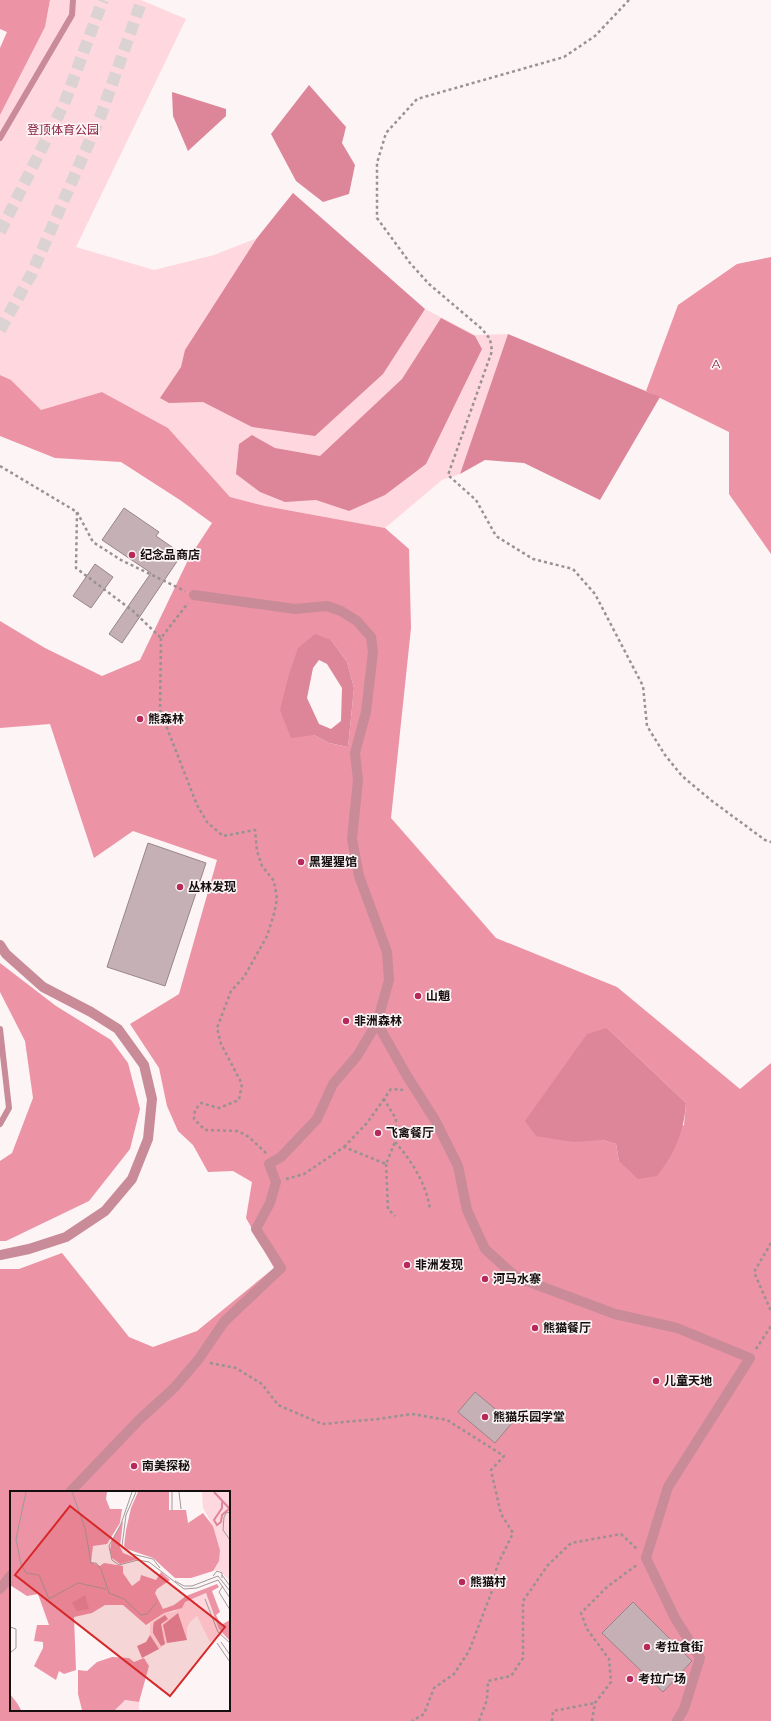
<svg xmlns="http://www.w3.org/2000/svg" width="771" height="1721" viewBox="0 0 771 1721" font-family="Montserrat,'Noto Sans SC',sans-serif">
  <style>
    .green { fill: #ffd8df }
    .forest { fill: #ec93a6; fill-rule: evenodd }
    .water { fill: #dd8599; fill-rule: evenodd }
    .building { fill: #c5b1b5; stroke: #988588 }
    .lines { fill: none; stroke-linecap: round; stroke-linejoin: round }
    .highway-tunnel { stroke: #dad2d3; stroke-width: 12; stroke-dasharray: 12 6; stroke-linecap: butt }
    .path { stroke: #999192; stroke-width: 2.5; stroke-dasharray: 3 3; stroke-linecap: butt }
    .lane { stroke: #c88b97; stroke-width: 6 }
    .street { stroke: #c88b97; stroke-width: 10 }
    .poi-dot { fill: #b8295b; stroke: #fcf4f5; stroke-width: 1.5 }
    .labels { text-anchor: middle; stroke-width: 3.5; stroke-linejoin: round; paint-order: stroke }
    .park-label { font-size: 12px; fill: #8a2345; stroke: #fcf4f5 }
    .poi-label { font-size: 12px; font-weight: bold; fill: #160f10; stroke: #fcf4f5; text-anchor: start }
    .inset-river { fill: none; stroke: #dd8599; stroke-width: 2 }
    .inset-road { fill: none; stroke: #a09899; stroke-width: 1 }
    .view { fill: #d62828; fill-opacity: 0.15; stroke: #d62828; stroke-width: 2 }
    .inset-edge { fill: none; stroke: #160f10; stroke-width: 2 }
  </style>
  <rect width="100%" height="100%" fill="#fcf4f5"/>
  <path class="green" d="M50 0H141L186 19 76 247 154 270 214 255 257 238 293 193 425 309 475 335 508 334 460 474 442 480 385 528 265 506 230 497 168 428 102 392 41 411 11 380 0 375V115L45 27Z"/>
  <g class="forest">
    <path d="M0 0H50L45 27 0 115V48L7 32 0 29Z"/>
    <path d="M771 257V554L729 494V432L646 391 678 305 737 264Z"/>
    <path d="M0 375 11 380 41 410 102 392 168 428 230 497 265 506 385 528 409 549 411 628 391 818 496 938 617 987 740 1089 771 1063V1721H0V1269H19L62 1253 129 1337 153 1347 197 1331 274 1268 246 1218 252 1182 233 1171 208 1172 193 1145 178 1131 167 1106 159 1068 130 1024 179 994 217 860 133 831 94 858 50 724 0 728V621L45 648 102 676 140 660 189 558 212 523 180 500 121 462 55 458 0 436ZM331 640 347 662 354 688 348 747 329 743 314 735 289 674ZM607 1028 686 1103 684 1125 619 1161 616 1144 602 1140ZM11 1492H229V1710H11Z"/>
    <path d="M0 963 56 1006 111 1040 128 1063 140 1109 130 1149 89 1201 6 1241H0V1161L12 1153 33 1098 25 1041 0 992Z"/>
  </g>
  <g class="water">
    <path d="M309 85 346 127 342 143 355 165 349 194 323 202 296 181 271 134Z"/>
    <path d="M172 92 226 109V116L188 151 173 116Z"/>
    <path d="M293 193 425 309 383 374 315 436 252 427 203 402 169 403 160 398 181 367 185 350 257 238Z"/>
    <path d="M441 318 475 336 482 349 426 464 385 495 349 511 316 500 285 502 260 492 236 474 239 444 252 435 275 448 320 456 402 379Z"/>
    <path d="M508 334 660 397 600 500 524 463 485 460 460 474Z"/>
    <path d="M315 634 331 640 347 662 354 688 348 747 329 743 314 735 291 738 280 710 289 674 298 648ZM319 660 327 664 342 688 341 721 331 729 319 724 307 698 313 668Z"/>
    <path d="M607 1028 686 1103C684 1132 675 1153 657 1176L638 1179 619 1161 616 1144 602 1140 573 1142 536 1136 525 1121 587 1034Z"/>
  </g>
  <g class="building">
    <path d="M124 508 159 532 156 536 182 554 122 643 109 634 151 573 102 540Z"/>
    <path d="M95 564 113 577 91 608 73 596Z"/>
    <path d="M148 843 206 863 165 986 107 967Z"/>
    <path d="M475 1392 512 1423 495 1443 458 1412Z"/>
    <path d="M633 1602 692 1661 663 1692 602 1633Z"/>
  </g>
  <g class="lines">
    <g class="highway-tunnel">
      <path d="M0 232 64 104 103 0"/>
      <path d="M0 330 32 273 101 115 142 0"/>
    </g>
    <g class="path">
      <path d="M629 0 595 36 564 57 417 99 386 133 377 163V218L410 263 429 284 482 329 490 339 492 351 448 475 476 500 496 536 533 559 573 569 595 594 643 686 647 726 665 755 682 776 712 801 765 840 771 842"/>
      <path d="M0 466 77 512 76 568 133 611 161 638 188 603"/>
      <path d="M77 512 93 542 121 560 185 591"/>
      <path d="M161 638 160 710 197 805 207 822 223 836 255 830 257 851 262 866 274 881 277 899 274 914 267 936 244 977 231 991 217 1028 221 1044 242 1084 239 1100 219 1108 201 1103 195 1110 194 1119 205 1130 238 1131 249 1137 267 1154"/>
      <path d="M395 1142C412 1161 427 1185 430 1210"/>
      <path d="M344 1147 367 1123 384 1099"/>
      <path d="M386 1164 388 1209 395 1216"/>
      <path d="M286 1179 304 1174 344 1147 386 1164 395 1142 396 1119 384 1099 391 1089 403 1090"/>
      <path d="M771 1243 754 1272 771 1311"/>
      <path d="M756 1349 771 1326"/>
      <path d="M210 1363 236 1368 262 1384 278 1405 322 1424 378 1419 412 1414 447 1420 504 1456 491 1470 501 1514 513 1533 497 1566 492 1591 469 1651 454 1674 434 1688 424 1714 412 1721"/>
      <path d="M479 1721 487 1700 488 1681 511 1676 523 1658V1601L548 1565 571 1543 621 1534 637 1549"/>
      <path d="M552 1721 553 1711 595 1703"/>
      <path d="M592 1721 595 1703 611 1682 609 1659 587 1629 581 1613 607 1587 638 1564"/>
    </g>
    <g class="lane">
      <path d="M0 138 72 15 73 0"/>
      <path d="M0 1029 9 1108 0 1124"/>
    </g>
    <g class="street">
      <path d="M0 945 6 954 43 987 91 1012 118 1029 144 1065 152 1099 148 1139 132 1179 105 1211 66 1237 29 1249 0 1255"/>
      <path d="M377 1023 407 1076 435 1120 458 1166 467 1210 485 1249 516 1277 615 1314 677 1328 750 1358 668 1487 646 1558 675 1618 700 1658 684 1709 677 1721"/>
      <path d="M70 1492 139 1420 174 1388 198 1360 224 1322 281 1268 256 1229 270 1203 276 1182 269 1164 281 1157 317 1119 333 1084 357 1056 377 1023 389 980 387 952 359 876 352 839 358 780 355 753 366 712 373 652 371 637 357 621 341 611 327 606 295 609 194 595"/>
      <path d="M0 1589 11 1575"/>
    </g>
  </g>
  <g class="poi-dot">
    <circle cx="132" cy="555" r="4"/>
    <circle cx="140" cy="719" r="4"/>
    <circle cx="301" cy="862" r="4"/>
    <circle cx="180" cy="887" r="4"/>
    <circle cx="418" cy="996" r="4"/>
    <circle cx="346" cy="1021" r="4"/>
    <circle cx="378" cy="1133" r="4"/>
    <circle cx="407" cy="1265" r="4"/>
    <circle cx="485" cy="1279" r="4"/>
    <circle cx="535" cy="1328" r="4"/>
    <circle cx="656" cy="1381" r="4"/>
    <circle cx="485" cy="1417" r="4"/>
    <circle cx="134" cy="1466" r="4"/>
    <circle cx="462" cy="1582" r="4"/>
    <circle cx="647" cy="1647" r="4"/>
    <circle cx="630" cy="1679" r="4"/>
  </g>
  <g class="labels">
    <g class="park-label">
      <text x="63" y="134">登顶体育公园</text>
      <text x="716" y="368">A</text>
    </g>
    <g class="poi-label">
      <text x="140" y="559">纪念品商店</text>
      <text x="148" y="723">熊森林</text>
      <text x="309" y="866">黑猩猩馆</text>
      <text x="188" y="891">丛林发现</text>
      <text x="426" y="1000">山魈</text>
      <text x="354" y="1025">非洲森林</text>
      <text x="386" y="1137">飞禽餐厅</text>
      <text x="415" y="1269">非洲发现</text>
      <text x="493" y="1283">河马水寨</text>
      <text x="543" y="1332">熊猫餐厅</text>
      <text x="664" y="1385">儿童天地</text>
      <text x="493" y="1421">熊猫乐园学堂</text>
      <text x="142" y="1470">南美探秘</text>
      <text x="470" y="1586">熊猫村</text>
      <text x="655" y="1651">考拉食街</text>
      <text x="638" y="1683">考拉广场</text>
    </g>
  </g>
  <g transform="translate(10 1491)">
    <rect width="220" height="220" fill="#fcf4f5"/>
    <path d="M192 1H220V90L209 79 203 80 210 59 203 35 193 17ZM196 102 209 138 214 143 200 151 187 125 180 131 177 137V149L157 152 149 158 140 144V133L154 122 164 121 175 111ZM114 209 129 211V219H105Z" fill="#ffd8df"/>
    <path d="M0 1H97L96 8 100 18H112L110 32 97 53 83 55 81 71 90 75 94 72 113 75V82L122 95 130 89 131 84 146 89 151 81 160 89 147 98 145 102 153 118 164 114 176 105 207 93 209 96 202 100 210 121 206 124 211 134 220 129V150L209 138 196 102 175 111 172 117 154 122 136 134 113 114H95L82 122 64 126 66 179 54 183 49 180 46 189 24 175 33 157V151L24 150 27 134H39L28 103 17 105 0 94ZM128 1H159V19H176L178 32 193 22 196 26 203 35 210 59 209 70 203 80 181 87H165L143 67 117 58 114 55 116 39 121 17ZM113 30 110 56 113 62 128 68 110 73 102 67 100 59 102 49ZM102 166 119 167 124 171 134 167 139 175 129 211 115 209 105 219H72L68 203V179L77 180 87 171ZM0 203 7 212 11 219H0Z" fill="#ec93a6"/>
    <path d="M75 104 79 118 67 120 62 112ZM168 122 177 149 157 152 153 134ZM155 124 158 128 151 133 155 153 151 155 143 142V136L144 131ZM140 144 149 158 132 167 127 155 136 151Z" fill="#dd8599"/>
    <path class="inset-river" d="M204 1 219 17M212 11V17L204 29 207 34 211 31 212 24 220 17"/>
    <path class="inset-road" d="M16 1 6 48 11 73 16 82 29 84 39 108 68 92 96 98M62 1 75 37 81 72H86L91 78 99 102 114 108 131 124 137 123 147 111M122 1 111 33 99 55 102 69 109 74 128 69 139 71 174 98 187 97 208 89 220 107M126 1 116 24 112 55 122 63 143 68 150 77M169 1 171 18M162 19V1M220 21 216 22 214 26 213 39 220 49M212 84 220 95M203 85 207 80 212 82V87M165 90 174 95H182L208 85 220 100M213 95 209 101 220 119M195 108 208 141 220 152M0 136 6 138V157L0 162M211 151 220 164M207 152 220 171"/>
    <path class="view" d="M60 15 215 136 160 205 5 84Z"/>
    <rect width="220" height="220" class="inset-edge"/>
  </g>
</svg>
